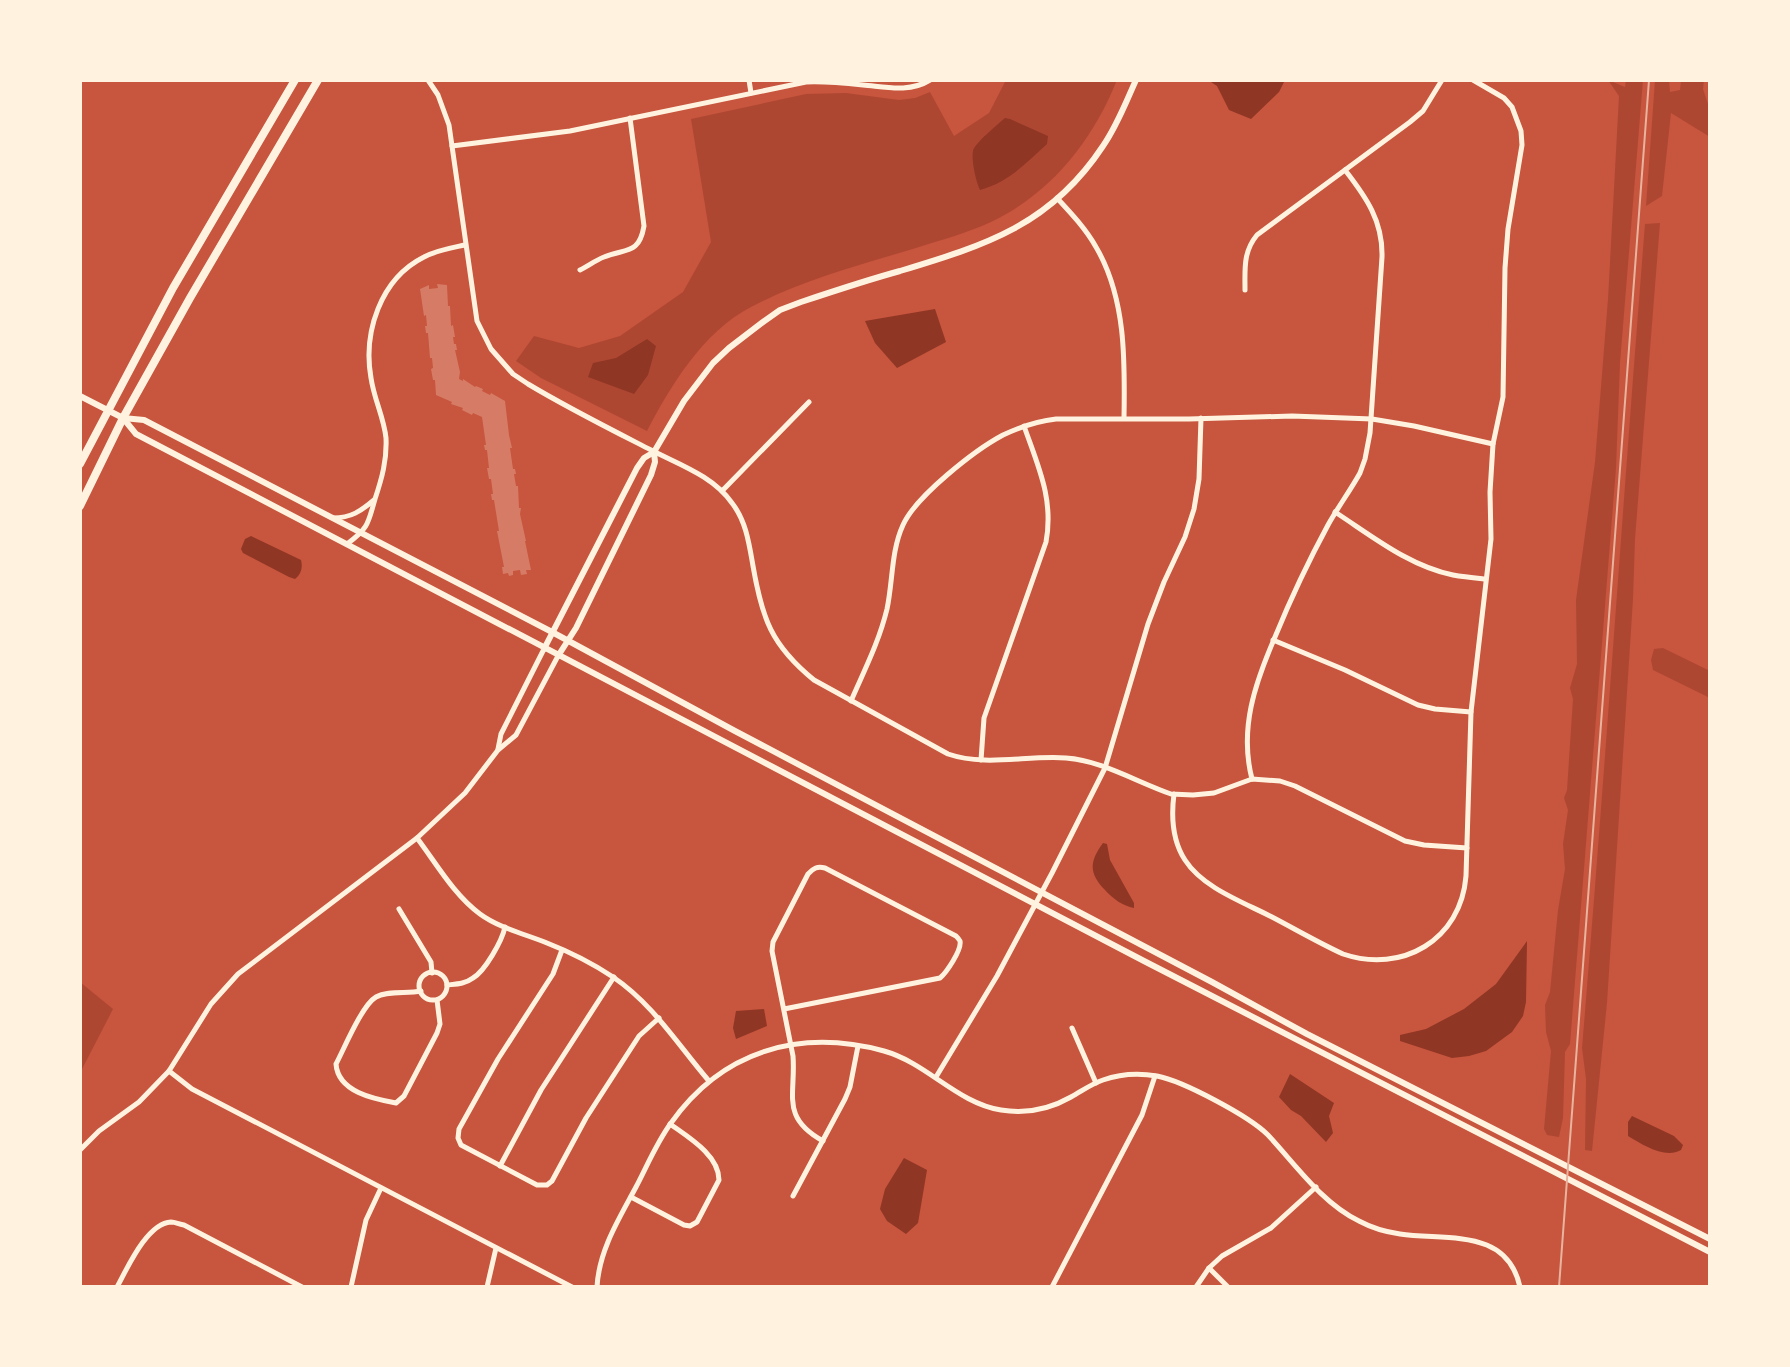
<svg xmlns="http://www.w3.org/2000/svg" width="1790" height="1367" viewBox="0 0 1790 1367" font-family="'Fira Sans Condensed',sans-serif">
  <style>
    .green { fill: #ae4732 }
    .water { fill: #8f3625 }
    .building { fill: #d67c66 }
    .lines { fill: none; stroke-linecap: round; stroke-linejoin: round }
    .minor { stroke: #fff3e0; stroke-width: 5 }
    .tertiary { stroke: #fff3e0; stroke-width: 6 }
    .trunk { stroke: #fff3e0; stroke-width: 8 }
    .rail { stroke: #e9b49f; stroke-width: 2 }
  </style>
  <rect width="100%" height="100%" fill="#c8553d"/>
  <g class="green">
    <path d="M1006 80H1117C1092 142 1051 193 991 222 967 233 941 240 916 248 860 265 802 280 751 307 703 332 671 385 647 431L541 378 516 361 534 336 579 348 620 336 683 292 711 242 691 119 806 94 846 93 899 100 915 98 930 92 954 136 989 113Z"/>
    <path d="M1608 80 1625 87 1626 80H1643L1620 363 1616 468 1570 1044 1565 1052 1563 1118 1559 1137 1547 1135 1544 1129 1551 1051 1546 1032 1545 1005 1550 992 1558 910 1565 869 1563 844 1568 810 1564 798 1567 790 1573 699 1570 688 1577 664 1576 600 1595 462 1608 299 1619 96Z"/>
    <path d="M1655 80H1669L1670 92 1680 90 1681 80H1704L1703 89 1710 110V137L1671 113 1662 196 1646 206Z"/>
    <path d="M1660 223 1635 539 1633 599 1607 1003 1592 1151 1585 1150 1586 1079 1582 1048C1605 774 1623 499 1645 224Z"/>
    <path d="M1663 648 1710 671V698L1653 670 1651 660 1654 649Z"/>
    <path d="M80 982 113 1009 80 1073Z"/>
  </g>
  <g class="water">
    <path d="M1208 80H1285L1279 92 1251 119 1229 110 1217 86Z"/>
    <path d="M1005 118 1010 119 1048 136 1047 144C1026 163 1009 182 980 190 976 182 971 160 973 151 974 144 998 124 1005 118Z"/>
    <path d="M935 309 946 342 897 368 875 343 865 321Z"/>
    <path d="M647 339 656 346 648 375 634 394 588 377 593 363 616 358Z"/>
    <path d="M251 536 301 560C303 568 301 574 295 579L289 577 243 553 241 549 245 539Z"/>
    <path d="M1103 843 1107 844 1110 860 1134 903V908C1123 906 1113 899 1105 890 1089 873 1089 862 1103 843Z"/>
    <path d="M1527 941 1526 1002 1523 1016 1512 1032 1486 1051 1469 1056 1452 1058 1400 1041V1035L1426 1029 1464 1009 1496 984Z"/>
    <path d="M764 1009 767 1026 736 1039 733 1028 736 1011Z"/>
    <path d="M1290 1074 1334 1103 1329 1116 1333 1133 1326 1142 1301 1116 1291 1110 1279 1097Z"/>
    <path d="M1632 1116 1674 1136 1683 1145 1681 1150C1665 1159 1643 1145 1628 1136V1122Z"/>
    <path d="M904 1158 927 1170 918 1223 906 1234 887 1221 880 1209 885 1189Z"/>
  </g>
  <path class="building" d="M437 284 447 285 448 306H450L451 326 453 325 455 337H453L454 344H456L457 350H455L460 372 459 379 463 381V379L475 387 476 386 483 389 482 391 490 395 491 393 505 401 509 435 512 448H510L513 469H515L516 474H514L516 486H518L519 508H521L520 514 526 541H525L531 570H526L527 574 521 575 520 570 513 571V575L509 576 508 573 503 574 502 567H504L497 531H499L494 500H492L491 494H493L491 479H489L487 468H489L487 450H485L484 445H486L482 417 473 413 472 415 462 410 463 408 451 404 452 402 436 395 435 380H433L431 369 433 368 432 358H430L428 333H426L425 326H427L426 315 424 316 420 289 429 285V289L438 288Z"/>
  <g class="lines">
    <g class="minor">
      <path d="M428 80 438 95 449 125 477 321 491 349 513 374 528 384C568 408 610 429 651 450 680 465 713 476 732 503 746 521 749 543 753 566 762 618 771 645 814 680L948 754C986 767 1027 755 1066 758 1100 760 1139 783 1171 794L1193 795 1214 793 1252 779 1280 781 1295 786 1405 841 1424 845 1467 848"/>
      <path d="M749 80 751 93"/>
      <path d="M452 146 570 131 806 82C825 81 844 83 863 85 886 87 909 93 930 80"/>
      <path d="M1057 198C1071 213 1086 229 1096 247 1126 298 1125 361 1124 418"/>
      <path d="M580 270C588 266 596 260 604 257 626 248 639 255 644 226L630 118"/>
      <path d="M1245 290C1245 269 1243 252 1257 235L1410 122 1423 111 1442 80"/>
      <path d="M722 491 809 402"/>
      <path d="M1335 512C1372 536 1409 566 1453 575 1464 577 1475 578 1485 579"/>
      <path d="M333 518C351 518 361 511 374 500"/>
      <path d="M347 544C369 528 368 523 375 499 382 478 387 460 386 438 384 418 374 399 371 378 363 333 380 279 424 257 437 250 451 248 465 245"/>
      <path d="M1273 640 1345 670 1418 705 1435 709 1471 712"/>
      <path d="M851 701C864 671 879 642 887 609 893 581 891 551 903 525 916 496 975 450 1003 435 1020 427 1038 421 1056 419H1189L1292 416 1372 419 1414 426 1493 444"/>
      <path d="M498 749 501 734 544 649"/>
      <path d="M981 760 984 718 1046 542C1054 499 1038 466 1024 426"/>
      <path d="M1252 779C1239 729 1255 683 1275 637 1291 598 1308 562 1328 525 1338 507 1350 491 1360 473L1365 459 1370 433 1382 257C1383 221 1366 197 1345 170"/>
      <path d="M1174 794C1171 817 1172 840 1185 860 1203 888 1243 902 1272 917 1295 929 1319 943 1343 954 1402 974 1461 940 1466 876L1471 712 1491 539 1490 492 1493 444 1503 397 1505 268 1508 229 1522 145 1521 131 1512 107 1504 98 1473 80"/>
      <path d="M417 838C436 863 454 895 480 914 499 928 525 934 547 943 570 952 592 963 613 977 653 1004 678 1045 709 1081"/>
      <path d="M399 909 431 962 432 973"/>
      <path d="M562 950 553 974 498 1059 459 1129 458 1138 461 1145 537 1185H547L552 1181 586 1118 617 1070 639 1036 659 1018"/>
      <circle cx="433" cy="986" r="14"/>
      <path d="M447 985C456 984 465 984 473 978 485 971 502 941 505 927"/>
      <path d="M421 991C407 994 388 990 376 997 362 1005 344 1049 336 1064 338 1092 374 1099 396 1103L404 1096 437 1033 440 1024 437 1000"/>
      <path d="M784 1009 940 978C946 973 962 950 960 941 959 939 957 937 956 936L825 868C817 866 814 868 808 874L773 942 772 951 793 1056C796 1095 780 1117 823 1141"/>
      <path d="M1072 1028 1096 1083"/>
      <path d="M169 1071 192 1089 572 1287"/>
      <path d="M936 1077 997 976 1052 873 1105 768 1148 624 1164 582 1185 537 1194 509 1199 479 1201 418"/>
      <path d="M80 1150 99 1131 139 1102 169 1071 211 1004 238 974 417 838 465 793 498 750 516 735 558 656"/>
      <path d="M500 1166 541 1090 614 977"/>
      <path d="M793 1196 845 1099 850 1087 858 1046"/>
      <path d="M631 1197 684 1225 690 1226 697 1222 719 1180C719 1155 688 1137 670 1124"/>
      <path d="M1209 1268 1228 1287"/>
      <path d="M117 1287C127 1269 147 1223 171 1222 175 1222 179 1224 184 1225L302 1287"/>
      <path d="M351 1287 366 1220 381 1188"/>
      <path d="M487 1287 496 1248"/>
      <path d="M597 1287C599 1250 619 1219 636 1187 647 1166 657 1142 671 1123 722 1051 799 1028 884 1051 927 1063 957 1103 1001 1110 1025 1114 1050 1109 1071 1097 1082 1091 1091 1084 1103 1080 1120 1074 1139 1073 1157 1076 1183 1081 1249 1116 1268 1135 1296 1165 1322 1203 1359 1221 1372 1228 1386 1232 1400 1234 1446 1241 1507 1227 1520 1287"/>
      <path d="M1052 1287 1142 1115 1155 1076"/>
      <path d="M1196 1287 1209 1268 1222 1256 1271 1228 1316 1187"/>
    </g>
    <g class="tertiary">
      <path d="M80 396 123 418 136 434 1144 961 1710 1252"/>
      <path d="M123 418 144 420 552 632 735 731 1212 982 1307 1034 1710 1239"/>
      <path d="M544 649 637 468 644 458 654 452 684 401 713 363 729 348 763 322 780 310 801 302C834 291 867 280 900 271 986 245 1051 225 1103 146 1117 126 1126 102 1136 80"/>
      <path d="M558 656 576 628 651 475 655 462 654 452"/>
    </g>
    <g class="trunk">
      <path d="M80 464 173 288 295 80"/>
      <path d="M80 506 123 418 190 298 318 80"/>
    </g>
    <path class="rail" d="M1559 1287 1649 80"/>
  </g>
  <rect width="1790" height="1367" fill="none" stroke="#fff3e0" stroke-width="164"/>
</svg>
